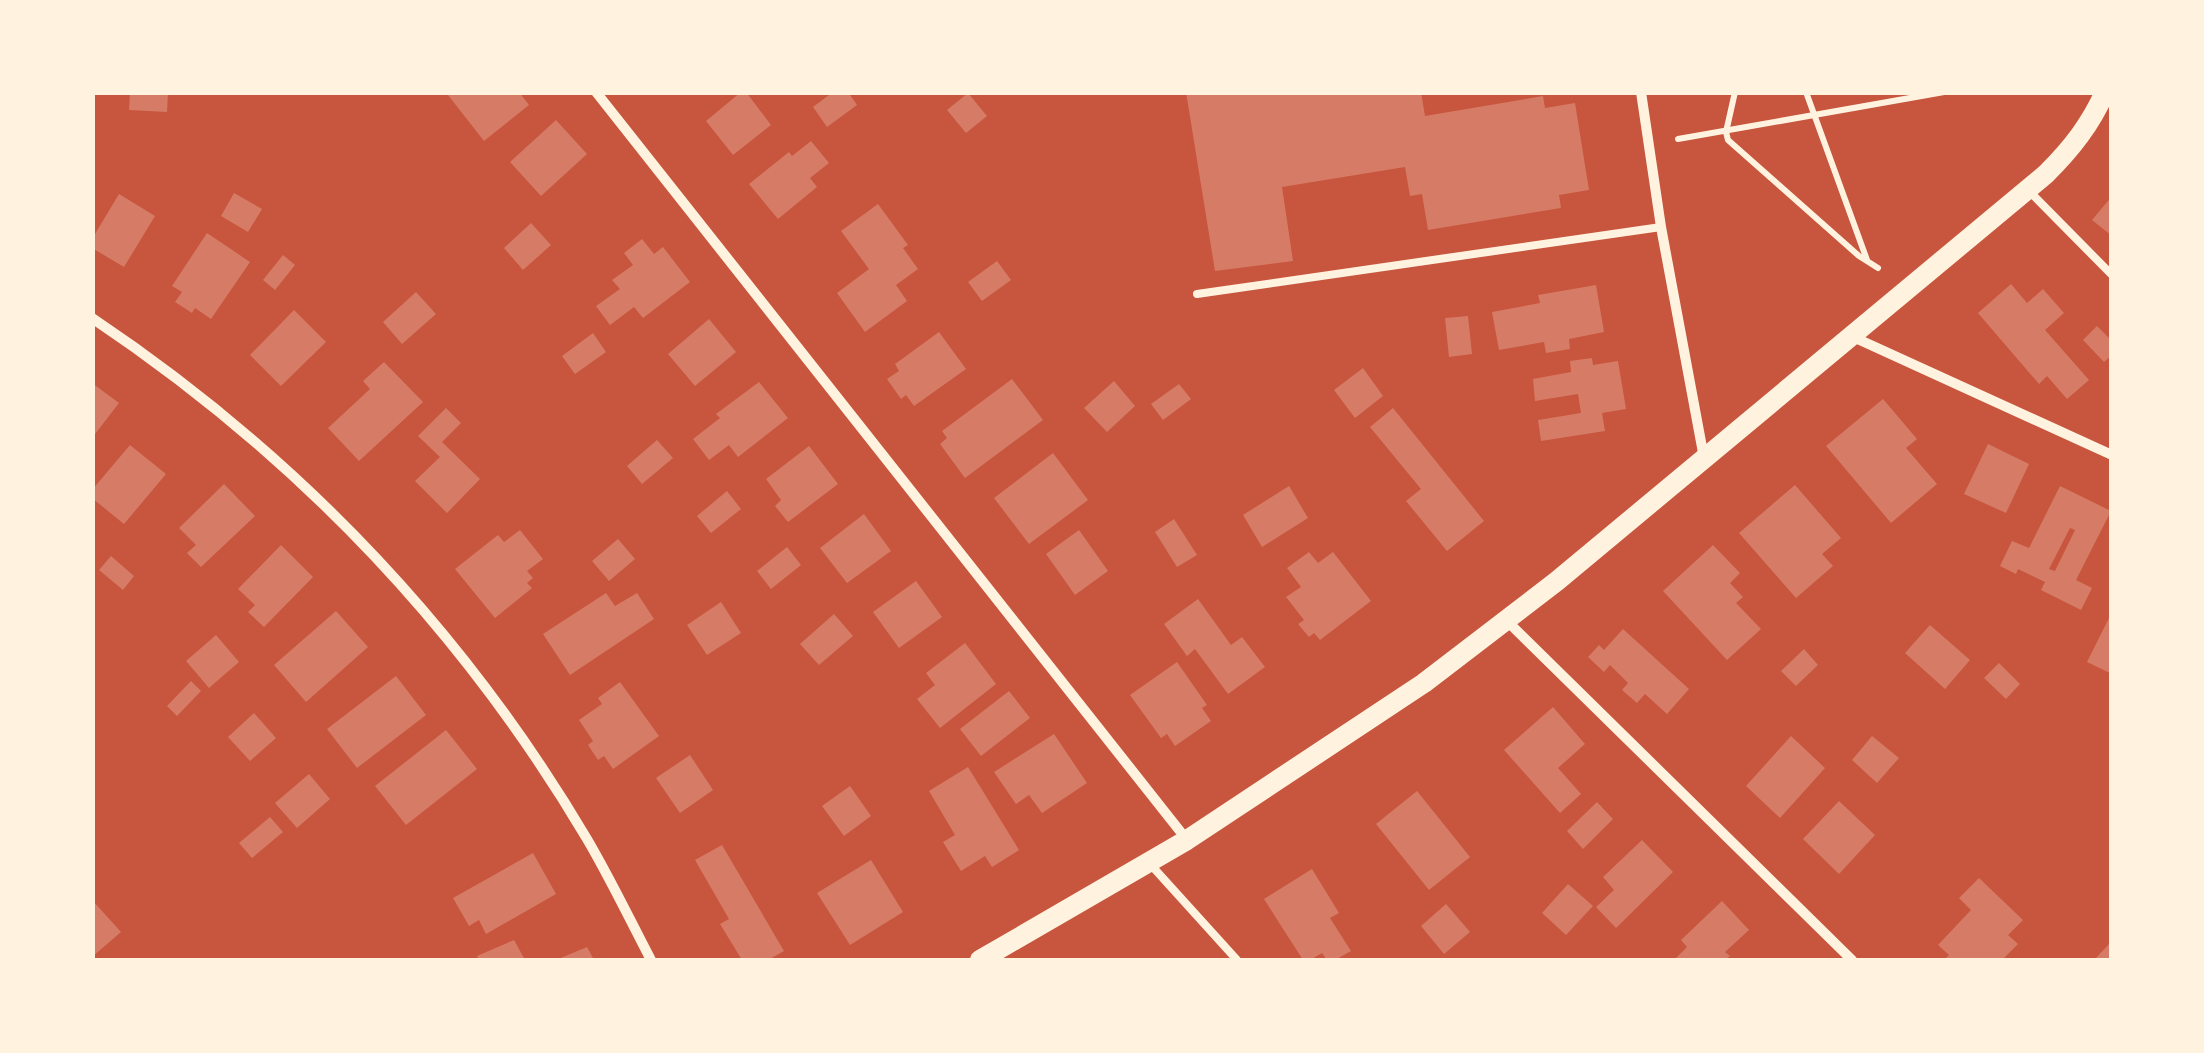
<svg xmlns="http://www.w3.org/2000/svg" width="2204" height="1053" viewBox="0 0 2204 1053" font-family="Inter,sans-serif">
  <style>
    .building { fill: #d67c66; fill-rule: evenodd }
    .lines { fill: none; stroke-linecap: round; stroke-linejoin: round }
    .path { stroke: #fff3e0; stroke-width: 6 }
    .service { stroke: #fff3e0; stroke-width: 8 }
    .minor { stroke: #fff3e0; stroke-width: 10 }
    .secondary { stroke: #fff3e0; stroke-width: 20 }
  </style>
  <rect width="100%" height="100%" fill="#c8553d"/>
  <g class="building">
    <path d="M130 92H168L167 112 129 110Z"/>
    <path d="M452 92H519L529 105 484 141 448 95Z"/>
    <path d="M741 92H746L771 125 733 155 706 121Z"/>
    <path d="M833 92H848L857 105 827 127 813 107Z"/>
    <path d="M1186 92H1421L1425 116 1543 96 1545 108 1575 103 1589 190 1559 195 1561 208 1428 230 1422 194 1410 196 1405 167 1282 187 1293 261 1215 271Z"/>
    <path d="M968 93 987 116 966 133 947 110Z"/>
    <path d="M556 120 587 154 541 196 510 162Z"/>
    <path d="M811 141 829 163 810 178 817 187 778 219 749 184 789 152 792 156Z"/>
    <path d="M234 193 262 209 248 232 221 216Z"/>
    <path d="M119 194 155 216 124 267 92 248V239Z"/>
    <path d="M2112 196V236L2092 220Z"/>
    <path d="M878 204 908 245 903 248 918 269 896 285 907 301 865 332 837 293 869 269 841 231Z"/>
    <path d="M531 223 551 245 523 270 504 248Z"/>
    <path d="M207 233 250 262 211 319 195 308 192 313 175 302 182 292 172 286Z"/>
    <path d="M642 239 654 254 663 247 690 282 643 318 634 307 610 325 596 306 620 289 612 280 633 265 624 253Z"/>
    <path d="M283 255 295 265 275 290 263 280Z"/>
    <path d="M997 261 1011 280 982 301 968 282Z"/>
    <path d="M2011 284 2027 303 2043 289 2064 313 2045 330 2089 380 2067 399 2047 376 2039 384 1978 313Z"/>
    <path d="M1596 285 1604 332 1569 339 1570 349 1546 353 1544 342 1499 350 1492 312 1540 303 1538 295Z"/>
    <path d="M416 292 436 314 402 344 383 322Z"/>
    <path d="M294 310 326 342 281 386 250 355Z"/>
    <path d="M1468 316 1472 354 1449 357 1445 318Z"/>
    <path d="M709 319 736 352 695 386 668 354Z"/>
    <path d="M2097 326 2112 341V355L2104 362 2083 340Z"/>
    <path d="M939 332 966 369 914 406 906 395 901 399 887 379 899 371 895 364Z"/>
    <path d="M593 333 606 352 575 374 562 356Z"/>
    <path d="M1592 358 1593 365 1618 361 1626 409 1602 413 1605 431 1541 441 1538 420 1581 413 1578 394 1535 401 1533 379 1571 372 1570 361Z"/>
    <path d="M384 362 423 402 359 461 328 428 370 389 363 381Z"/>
    <path d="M1363 368 1383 396 1355 418 1334 390Z"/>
    <path d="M1012 379 1043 420 965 478 940 444 947 438 942 431Z"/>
    <path d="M1114 381 1135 406 1107 432 1084 408Z"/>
    <path d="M759 382 788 418 738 457 729 445 709 460 693 439 720 418 716 414Z"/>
    <path d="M92 383 119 403 92 438Z"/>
    <path d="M1179 384 1191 399 1163 420 1151 404Z"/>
    <path d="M1883 399 1917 439 1906 448 1937 484 1891 523 1826 446Z"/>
    <path d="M446 408 461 423 442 442 480 479 447 513 415 481 440 457 418 436Z"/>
    <path d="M1393 408 1484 521 1447 551 1406 501 1421 489 1370 427Z"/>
    <path d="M657 440 673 458 642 484 627 466Z"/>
    <path d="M1988 444 2029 464 2006 513 1964 494Z"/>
    <path d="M130 445 166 474 124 524 92 498V490Z"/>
    <path d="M809 446 838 484 788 522 775 506 781 500 766 479Z"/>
    <path d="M1053 453 1088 500 1029 544 994 498Z"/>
    <path d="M224 484 255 516 201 567 187 553 196 545 179 528Z"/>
    <path d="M1795 485 1841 538 1822 554 1833 566 1796 598 1739 533Z"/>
    <path d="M1289 486 1308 518 1262 547 1243 515Z"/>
    <path d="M2060 486 2111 511 2076 580 2092 588 2081 610 2041 590 2045 582 2018 569 2016 574 2000 566 2012 541 2029 548ZM2070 528 2075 530 2055 571 2049 569Z"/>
    <path d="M727 491 741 509 711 533 697 516Z"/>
    <path d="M864 514 891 551 847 583 820 548Z"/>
    <path d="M1174 519 1197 555 1177 567 1155 532Z"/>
    <path d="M520 530 543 559 527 571 533 578 527 583 532 588 495 618 455 569 498 535 504 542Z"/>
    <path d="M1079 530 1108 571 1075 595 1046 554Z"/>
    <path d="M618 539 635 559 609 581 592 561Z"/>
    <path d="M281 545 313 577 264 627 248 612 255 605 238 589Z"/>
    <path d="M1713 545 1740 573 1730 583 1743 597 1736 603 1761 629 1727 660 1663 591Z"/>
    <path d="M787 547 801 565 771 589 757 571Z"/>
    <path d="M1309 552 1318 563 1333 552 1371 601 1320 640 1314 633 1309 637 1298 624 1304 620 1286 597 1301 587 1287 568Z"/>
    <path d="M111 556 134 576 123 590 99 570Z"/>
    <path d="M916 581 942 617 899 648 873 612Z"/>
    <path d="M606 593 615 606 637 593 654 619 570 675 543 634Z"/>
    <path d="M1198 599 1231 645 1242 637 1265 667 1228 694 1195 649 1187 656 1164 624Z"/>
    <path d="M721 602 741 633 707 655 687 625Z"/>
    <path d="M336 611 368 647 306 702 274 665Z"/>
    <path d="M2112 612V674L2087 662Z"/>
    <path d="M834 614 853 636 819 665 800 644Z"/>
    <path d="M1930 625 1970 660 1945 689 1905 653Z"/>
    <path d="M1623 629 1689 689 1667 714 1645 694 1637 703 1622 690 1628 683 1610 665 1604 672 1588 657 1599 645 1604 650Z"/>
    <path d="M216 635 239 662 209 688 186 661Z"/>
    <path d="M965 643 996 684 940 728 917 699 935 685 926 673Z"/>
    <path d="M1804 649 1818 665 1796 686 1781 671Z"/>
    <path d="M1177 662 1207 705 1202 708 1211 721 1175 746 1167 734 1161 738 1130 695Z"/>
    <path d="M1999 663 2020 684 2006 699 1984 678Z"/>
    <path d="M396 676 426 715 357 768 327 729Z"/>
    <path d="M191 681 201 691 177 716 167 706Z"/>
    <path d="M620 682 659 736 613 769 604 756 598 760 588 745 593 741 579 720 602 704 598 698Z"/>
    <path d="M1009 691 1030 718 981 756 960 729Z"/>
    <path d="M1553 707 1585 744 1558 768 1581 794 1560 813 1504 750Z"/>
    <path d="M254 713 276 738 250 761 228 737Z"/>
    <path d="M446 730 477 769 406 825 375 786Z"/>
    <path d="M1054 734 1087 783 1042 813 1029 795 1016 804 994 772Z"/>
    <path d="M1791 736 1825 768 1780 818 1746 786Z"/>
    <path d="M1872 736 1899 758 1877 783 1852 760Z"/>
    <path d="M690 755 713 790 680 813 656 778Z"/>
    <path d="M968 767 1019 850 992 867 985 856 961 871 943 842 955 835 929 791Z"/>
    <path d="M309 774 330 799 297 828 275 803Z"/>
    <path d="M850 786 871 816 844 836 822 806Z"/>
    <path d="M1417 791 1470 857 1429 890 1376 824Z"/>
    <path d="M1839 801 1875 835 1839 874 1803 839Z"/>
    <path d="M1597 802 1613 819 1583 849 1567 831Z"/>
    <path d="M270 817 283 832 252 858 239 843Z"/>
    <path d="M1642 840 1673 872 1616 928 1596 907 1614 890 1603 877Z"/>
    <path d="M722 845 784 951 768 960H742L720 924 729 919 695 860Z"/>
    <path d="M533 853 556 894 486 934 479 920 469 926 453 898Z"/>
    <path d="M871 860 903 912 850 945 817 893Z"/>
    <path d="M1312 869 1339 913 1330 918 1351 951 1335 960H1327L1322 953 1310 960H1303L1264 899Z"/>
    <path d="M1979 878 2023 920 2008 935 2018 944 2002 960H1944L1949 955 1938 945 1971 910 1959 898Z"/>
    <path d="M1568 884 1593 906 1566 935 1542 913Z"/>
    <path d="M92 900 121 932 92 957Z"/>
    <path d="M1722 901 1749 930 1725 952 1730 956 1725 960H1674L1687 947 1681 940Z"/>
    <path d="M1446 904 1470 932 1444 954 1421 926Z"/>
    <path d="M514 940 525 960H479L477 956Z"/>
    <path d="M2109 944 2112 960H2094Z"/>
    <path d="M587 947 594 960H556Z"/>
  </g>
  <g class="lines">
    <g class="path">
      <path d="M1735 92 1726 132 1728 140 1859 256 1878 268"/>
      <path d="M1806 92 1867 260"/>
      <path d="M1678 139 1944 92"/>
    </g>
    <g class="service">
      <path d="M2027 189 2112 275"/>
      <path d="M1197 294 1661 227"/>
      <path d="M1151 865 1237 960"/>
    </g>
    <g class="minor">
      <path d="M596 92 1187 840"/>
      <path d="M1641 92 1661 227 1704 458"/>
      <path d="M92 318C295 454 462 628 587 839 610 878 630 920 651 960"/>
      <path d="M1851 336 2112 455"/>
      <path d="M1507 621 1852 960"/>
    </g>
    <path class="secondary" d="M980 960 1187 840 1424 683 1557 581 2046 174C2072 148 2090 125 2105 92"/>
  </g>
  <rect width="2204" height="1053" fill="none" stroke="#fff3e0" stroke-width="190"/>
</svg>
